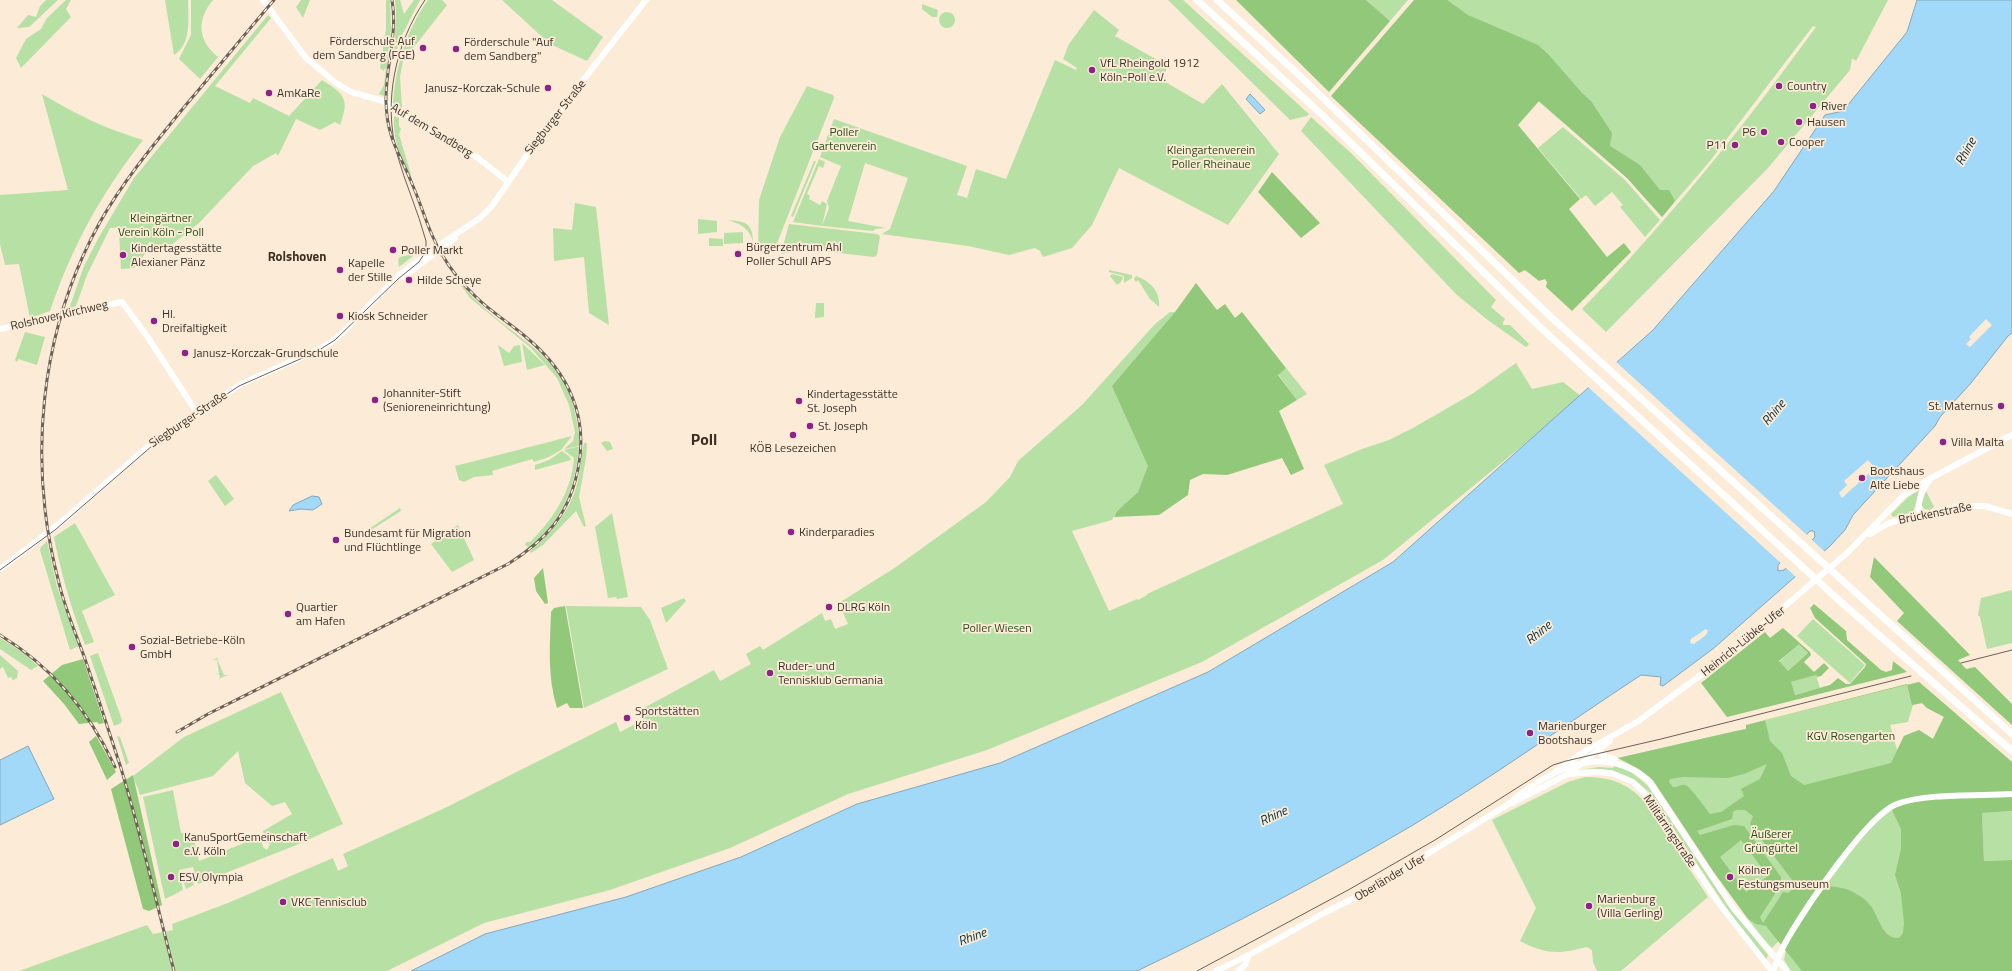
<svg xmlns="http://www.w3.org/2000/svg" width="2012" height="971" viewBox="0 0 2012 971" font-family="'Titillium Web',sans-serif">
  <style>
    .green { fill: #b7e0a5; fill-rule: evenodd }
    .forest { fill: #92c87a; fill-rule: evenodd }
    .water { fill: #a2d9f9; stroke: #83a7bb; fill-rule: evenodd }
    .pier { fill: #fcebd6 }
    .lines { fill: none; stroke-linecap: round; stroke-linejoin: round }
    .secondary { stroke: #fff; stroke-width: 6 }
    .primary { stroke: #fff; stroke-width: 6 }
    .highway { stroke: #fff; stroke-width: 7 }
    .tram { stroke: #6b6156; stroke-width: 1 }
    .rail-casing { stroke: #6b6156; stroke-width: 3 }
    .rail { stroke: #fcebd6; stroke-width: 1.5; stroke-dasharray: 4.5; stroke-linecap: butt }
    .poi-dot { fill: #8b2389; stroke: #fcebd6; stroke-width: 1.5 }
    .labels { text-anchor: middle; stroke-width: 3.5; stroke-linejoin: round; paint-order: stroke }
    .poi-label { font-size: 12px; fill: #3a332b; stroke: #fcebd6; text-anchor: start }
    .street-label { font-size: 12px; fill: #3a332b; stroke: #fcebd6 }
    .park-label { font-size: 12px; fill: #2a4c17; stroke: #fcebd6 }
    .water-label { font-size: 13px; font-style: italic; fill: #002e43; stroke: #fcebd6 }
    .neighbourhood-label { font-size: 13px; font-weight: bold; fill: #3c2f1f; stroke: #fcebd6 }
    .district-label { font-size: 16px; font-weight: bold; fill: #3c2f1f; stroke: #fcebd6 }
  </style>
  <rect width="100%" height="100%" fill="#fcebd6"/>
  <g class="green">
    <path d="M46 0H58L29 27 17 28 28 15 36 17 40 6Z"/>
    <path d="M66 0H71L66 9 71 17 21 68 16 58 26 39 41 29 47 18Z"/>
    <path d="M165 0H188C188 18 192 44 174 55Z"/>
    <path d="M191 0H213C196 20 198 41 218 57L200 79 179 59 191 35Z"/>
    <path d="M301 0H310L303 18 296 7Z"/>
    <path d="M386 0H390L391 29 384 96 379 94 384 85 386 69H384V71L380 68 386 29Z"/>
    <path d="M395 0H400L404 14 414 0H420L401 37 394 60 396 12Z"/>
    <path d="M428 0H442L447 5 403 61 400 77 402 108 393 103C396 65 406 31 428 0Z"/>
    <path d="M502 0H552L603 37 587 61 550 44Z"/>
    <path d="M1168 0H1183L1309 114 1307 116 1290 120Z"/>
    <path d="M1366 0H1408L1390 21Z"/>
    <path d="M1421 0H1888L1856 61 1852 58 1850 70 1768 168 1606 332 1582 309C1668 221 1744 126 1816 27L1813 26 1710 161 1662 217 1627 178Z"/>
    <path d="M922 4 938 10 937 17H932L922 9Z"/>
    <path d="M1094 10 1119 30 1115 36 1168 66 1162 80 1203 104 1222 84 1279 154 1228 225 1119 168 1092 225 1072 248 1043 257 1040 251 1035 248 1009 255 968 246 882 234 890 229 908 178 865 163 848 221 886 228 875 229 873 231 822 226 829 208 827 201 841 166 820 157 834 119 967 166 957 195 967 198 976 169 1006 179 1055 60 1076 70 1077 68 1063 59 1069 44Z"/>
    <circle cx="947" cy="20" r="8"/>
    <path d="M268 15 271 18 215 86 250 103 253 98 289 116 322 80C344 94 350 98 340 125L335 122 320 130 296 119 278 156 276 153 253 166 199 223 165 250 149 242 146 249 148 251 137 263 138 264 134 268 121 269 119 232 122 227 110 228 87 275 76 306 69 309 84 266 99 237 134 178Z"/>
    <path d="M807 86 833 95 834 98 776 246 770 252 761 253 758 251 759 200 780 137Z"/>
    <path d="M42 94C77 115 104 128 143 140 102 192 71 248 50 311L30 318 19 264 5 265 0 244V195L68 190Z"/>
    <path d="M394 116 399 118V126L401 129 399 134 412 178C401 160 392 138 394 116Z"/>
    <path d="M1311 117 1352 154 1496 300 1491 307 1505 319 1503 322V325H1510L1529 344 1526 347 1489 321 1457 295 1301 131Z"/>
    <path d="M1563 127 1625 180 1660 220 1645 237 1620 207 1623 205 1612 192 1595 206 1586 195 1581 199 1538 148Z"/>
    <path d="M819 159 825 162 823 168 819 166 807 194 810 196 809 199 820 205 822 201 827 204 822 226 793 222Z"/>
    <path d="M814 161H816L793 217 791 216Z"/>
    <path d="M575 203 596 207 609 325 589 313 584 257 554 261 553 228 572 230Z"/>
    <path d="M698 219 717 221V232L698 234Z"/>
    <path d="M727 220C745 221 753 223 753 242 750 229 740 223 727 220Z"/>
    <path d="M789 224 877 234 880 236 877 255 874 257 804 249 781 254Z"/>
    <path d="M743 232V243L724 244V233Z"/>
    <path d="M709 238 723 239V246H709Z"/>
    <path d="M413 254V256L399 267 398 259 400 257Z"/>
    <path d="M441 257C453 274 465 290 480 304 521 343 568 358 577 423 578 429 581 441 579 446L564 449 573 441 575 432 569 405 557 378 531 348 470 298Z"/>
    <path d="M1109 270 1132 275V278L1124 283V276L1109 272Z"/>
    <path d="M1112 274 1123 277 1121 282 1117 285 1110 276Z"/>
    <path d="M1136 276C1150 281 1161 292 1159 307L1150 299 1138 280 1136 282 1134 279Z"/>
    <path d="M816 303H824V317L815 318Z"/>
    <path d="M1170 312H1175L1113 386 1149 466 1138 492 1117 511 1112 520 1072 531 1109 611 1137 599 1138 600 1147 595V594L1343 504 1324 465 1362 449 1389 440 1411 429 1472 394 1516 363 1532 389 1563 382 1582 397 1383 560 1202 662 987 750 848 794 730 848 610 890 484 923 387 971H19L147 925 153 934 173 930 172 924 228 903 333 858 338 871 348 866 343 854 445 808 616 722 620 732 643 720 638 711 714 670 720 681 751 664 746 654 760 646 763 650 822 613 825 621 831 619 835 629 848 624 839 603 896 567 986 502 1010 477 1018 461 1082 405 1155 324Z"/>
    <path d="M25 332 45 337 37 365 18 359 17 362 15 360Z"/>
    <path d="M522 343 545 365 527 370Z"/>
    <path d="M498 345 509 353 514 346 520 345 522 362 504 366Z"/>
    <path d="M1286 368 1307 394 1297 400 1278 374Z"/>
    <path d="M572 436 561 450 549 457 534 462 532 459 492 471 493 475 474 477 464 482 459 480 455 466Z"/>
    <path d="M605 441 610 442 613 449 607 451 601 443Z"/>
    <path d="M584 443H587L586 458 579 497 586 526 584 527 576 511 543 545 531 553 530 551C552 533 572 509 578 480 581 468 581 453 584 443Z"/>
    <path d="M576 447H579C576 480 567 509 544 534 539 539 534 546 528 547L525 545 526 542H530C553 520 572 490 574 458L564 450Z"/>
    <path d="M562 451 570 457 571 460 535 470V465L549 460Z"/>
    <path d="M216 475 234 499 225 506 208 481Z"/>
    <path d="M1920 491 1913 512 1893 517 1892 516 1891 514C1899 507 1909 493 1920 491Z"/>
    <path d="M1926 491 1934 507 1930 510 1924 509 1921 504Z"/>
    <path d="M400 508 401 511 366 533V535L363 533Z"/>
    <path d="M612 513 628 597 617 599 616 597 608 598 595 527Z"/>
    <path d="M75 523 115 595 82 611 94 642 85 645C72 610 61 574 54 537Z"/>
    <path d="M458 525 474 560 452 572 431 544Z"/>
    <path d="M47 541 57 587 79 646 70 650 40 550 41 547Z"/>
    <path d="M2012 590V643L1987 649 1980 617 1978 615 1981 598Z"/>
    <path d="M684 598 686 601 666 623 661 608Z"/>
    <path d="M566 606 641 607 650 620 668 669 584 708Z"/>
    <path d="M1813 619 1865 665 1850 683 1797 636Z"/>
    <path d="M0 638 22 652 38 666 31 670 0 649Z"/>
    <path d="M1799 643 1808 653 1788 671 1779 662Z"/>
    <path d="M98 653 122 720 121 723 114 726 90 656Z"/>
    <path d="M0 655 18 671 17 678 13 680 11 677 8 678 3 667 0 669Z"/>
    <path d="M220 657 217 659 224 675H228L218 679 220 677 219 674 216 675 219 673 217 660H213Z"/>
    <path d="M1816 675 1820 688 1794 695 1791 682Z"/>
    <path d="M1919 682 2012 762 1890 801 1788 931 1772 948 1766 943 1713 871 1653 780 1639 769 1618 758 1736 731 1746 729V725ZM1922 703 1927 708 1944 716 1933 739 1919 730 1904 736 1897 750 1890 725 1908 722 1913 705Z"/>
    <path d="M281 692 343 824 294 846 198 884 193 867 179 870 183 890 165 899 143 797 173 790 181 833 192 832 199 861 259 837H260L263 847 267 850 270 844 265 841 263 831 292 814 285 802 272 806 245 783 238 751 213 776 140 795 133 776 184 737Z"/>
    <path d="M117 736 120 737 129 763 126 765Z"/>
    <path d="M1614 766 1630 771 1648 786 1730 908 1768 955 1766 960 1732 916 1649 792C1631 774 1610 767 1584 769L1600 767 1613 768Z"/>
    <path d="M1585 777C1610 777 1627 783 1644 801L1708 897 1621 971H1597L1593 962 1592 950 1587 947C1559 954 1546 955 1520 941L1536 908 1492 820 1568 782Z"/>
    <path d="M1900 806 1972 807 1976 871 2012 971H1791L1784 960 1786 950C1812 908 1856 827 1900 806Z"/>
    <path d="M2012 811V860L1984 861 1982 813Z"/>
    <path d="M191 877 194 885 186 889 183 880Z"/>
  </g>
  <g class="forest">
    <path d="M1236 0H1366L1390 21 1329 92Z"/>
    <path d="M1414 0H1447L1468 15 1538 45 1548 54 1582 93 1591 101 1612 133 1610 146 1640 165 1660 190H1669L1675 201 1662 217 1627 178 1539 101 1518 125 1580 199 1569 209 1607 257 1624 243 1631 252 1572 311 1546 287 1547 282 1545 279 1539 281 1525 270 1519 273 1331 96Z"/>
    <path d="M1272 172 1320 223 1301 238 1258 192Z"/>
    <path d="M1196 283 1217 310 1225 304 1235 318 1242 312 1286 368 1278 375 1297 400 1279 411 1304 469 1291 475 1282 458 1227 475 1203 474 1190 480 1188 495 1159 515 1114 517 1117 511 1138 492 1148 466 1112 386 1175 312Z"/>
    <path d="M1874 557 1970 655 1958 660 1966 669 1975 667 2012 704V725L1897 621 1904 613 1870 577Z"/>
    <path d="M543 568 548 603 545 604 536 591 534 578Z"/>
    <path d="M1814 604 1846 631 1847 640 1881 670 1886 672 1892 670 1893 661 1907 672 1727 717 1701 683 1765 632 1770 638 1783 628 1810 652 1811 655 1804 662 1814 672 1824 663 1829 668 1821 676 1817 677 1816 675 1791 682 1795 695 1830 685 1838 678 1846 684H1850L1865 667 1866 664 1815 618 1810 608ZM1799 644 1808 653 1788 671 1779 661Z"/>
    <path d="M565 606 583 708H570L567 703 557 708C547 676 550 644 551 612L554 608Z"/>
    <path d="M83 659 104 723 99 724 97 722 79 724 64 704 43 681 62 665Z"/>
    <path d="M1919 682 2012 762V811L1982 813 1984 861 2012 860V971H1802L1766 926 1756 924 1748 919 1713 871 1653 780 1639 769 1618 758 1736 731 1746 729V725ZM1907 684 1912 705 1922 703 1927 708 1944 717 1933 739 1919 730 1904 736 1891 763 1804 785 1791 776 1782 753 1770 741 1765 720ZM1767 764 1760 779 1741 789 1744 796 1721 812 1710 814C1706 809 1690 786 1685 785 1681 784 1677 788 1673 787L1669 782 1670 779 1683 777 1728 778 1744 774ZM1736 810H1745L1753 816 1750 824 1795 884 1793 889 1788 893 1783 892 1763 923 1760 917 1780 886 1781 877 1744 826 1734 825 1700 835 1697 831 1732 819 1733 812ZM1892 810 1901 829V849L1895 875 1901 893 1904 923 1903 933 1899 938C1882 940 1878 914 1870 905 1867 901 1862 897 1858 895 1848 888 1838 887 1826 886 1845 860 1864 826 1892 810ZM1741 840 1768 876 1746 892 1720 857Z"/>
    <path d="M96 736 116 772 107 780 89 742Z"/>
    <path d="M133 775 162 905 149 911 143 909 111 789Z"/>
  </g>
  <g class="water">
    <path d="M1917 0H2012V333L2008 336 1971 383 1940 417 1935 426 1853 515 1845 530 1829 547 1714 648 1663 686 1660 685 1661 677 1641 675C1565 725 1491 778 1413 825 1323 878 1231 926 1137 971H411L485 934 626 897 741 857 857 804 1000 763 1208 672 1393 562 1653 330 1774 191 1825 115 1843 111 1907 32ZM1810 531H1814L1815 537 1784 570 1778 571V565Z"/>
    <path d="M1250 94 1265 110 1260 114 1246 99Z"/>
    <path d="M312 496 319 497 322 504 313 510 301 509 289 511 293 505Z"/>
    <path d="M28 746 54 799 0 825V760Z"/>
  </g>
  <g class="pier">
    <path d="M1986 319 1992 325 1970 347 1966 344 1971 339 1969 337Z"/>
    <path d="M1615 361 1808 536 1782 564 1587 386Z"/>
    <path d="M1868 460 1875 468 1842 498 1839 493 1847 485 1844 481Z"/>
    <path d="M1811 539 1826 553 1798 579 1785 567Z"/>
    <path d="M1706 629 1708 631 1706 635 1694 644 1690 643 1691 639Z"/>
  </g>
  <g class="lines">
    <g class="secondary">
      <path d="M263 0 306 58 336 83 351 92 383 101 478 158 507 181"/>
      <path d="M403 277 455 238"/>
      <path d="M0 329 97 307 122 302 149 339 197 413"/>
      <path d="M1919 516C1918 502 1920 492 1929 481"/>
      <path d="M1870 534 1889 523 1960 506H1985L2012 514"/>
      <path d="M0 569 59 524 146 448 170 430 243 383 313 352 330 343 344 331 399 275 441 244 480 218 492 206 544 130 646 0"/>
      <path d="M1557 770 1587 750 1637 722 1728 655 1847 553 1904 495 1931 478 2012 435"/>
      <path d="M1568 774 1610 741"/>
      <path d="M1238 971 1245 965 1249 955"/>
      <path d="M1773 971C1777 960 1782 948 1788 938 1805 909 1868 814 1897 804 1926 793 1979 796 2012 794"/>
    </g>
    <g class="primary">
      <path d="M1600 749 1602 755 1615 759"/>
      <path d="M1512 803 1568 774 1596 772 1611 773 1633 782 1651 800 1717 901 1772 971"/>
      <path d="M1216 971 1249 955 1322 914 1364 893 1507 805C1547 771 1601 741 1648 780L1734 909 1787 971"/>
    </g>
    <g class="highway">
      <path d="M1197 0 1319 112 1541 328 1842 603 2012 751"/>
      <path d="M1217 0 1300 76 1551 317 2012 734"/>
    </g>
    <g class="tram">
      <path d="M0 570 55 530 160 439 239 386 316 352 335 340 398 279 419 262 426 251V241C418 211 405 183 397 154 383 102 395 44 425 0"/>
      <path d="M1961 663 2012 650"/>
      <path d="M1197 971 1350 889 1435 840 1553 765 1566 761 1661 739 1911 676"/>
    </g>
    <defs>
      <g id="rail">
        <path d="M0 635C52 667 90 712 115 767"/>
        <path d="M177 732 208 714 508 564C546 540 569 515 578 469 589 416 568 372 527 338 511 324 491 312 476 297 458 280 442 258 432 235 425 219 420 202 413 186 400 153 387 140 386 102 385 68 398 35 392 0"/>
        <path d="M174 971C156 902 141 833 120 765 108 729 97 694 85 659 76 634 65 609 59 583 27 463 39 332 100 222 124 180 155 143 185 106 215 71 244 35 274 0"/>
      </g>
    </defs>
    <use href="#rail" class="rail-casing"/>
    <use href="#rail" class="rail"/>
  </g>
  <g class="poi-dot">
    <circle cx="423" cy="48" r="4"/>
    <circle cx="456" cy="49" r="4"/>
    <circle cx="1092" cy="70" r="4"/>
    <circle cx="1779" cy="86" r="4"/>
    <circle cx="548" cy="88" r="4"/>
    <circle cx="269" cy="93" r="4"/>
    <circle cx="1813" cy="106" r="4"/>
    <circle cx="1799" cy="122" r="4"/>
    <circle cx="1764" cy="132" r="4"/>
    <circle cx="1781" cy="142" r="4"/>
    <circle cx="1735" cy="145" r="4"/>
    <circle cx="393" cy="250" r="4"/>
    <circle cx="738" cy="254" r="4"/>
    <circle cx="123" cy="255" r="4"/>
    <circle cx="340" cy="270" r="4"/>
    <circle cx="409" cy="280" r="4"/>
    <circle cx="340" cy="316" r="4"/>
    <circle cx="154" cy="321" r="4"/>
    <circle cx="185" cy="353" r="4"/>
    <circle cx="375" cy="400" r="4"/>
    <circle cx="799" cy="401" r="4"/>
    <circle cx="2001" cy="406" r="4"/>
    <circle cx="810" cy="426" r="4"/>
    <circle cx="793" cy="435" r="4"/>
    <circle cx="1943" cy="442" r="4"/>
    <circle cx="1862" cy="478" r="4"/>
    <circle cx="791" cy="532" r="4"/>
    <circle cx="336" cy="540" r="4"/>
    <circle cx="829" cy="607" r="4"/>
    <circle cx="288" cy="614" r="4"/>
    <circle cx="132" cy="647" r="4"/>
    <circle cx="770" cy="673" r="4"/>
    <circle cx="627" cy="718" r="4"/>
    <circle cx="1530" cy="733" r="4"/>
    <circle cx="176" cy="844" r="4"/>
    <circle cx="171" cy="877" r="4"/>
    <circle cx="1730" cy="877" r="4"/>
    <circle cx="283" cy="902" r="4"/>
    <circle cx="1589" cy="906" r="4"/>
  </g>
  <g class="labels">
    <g class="poi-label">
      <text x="415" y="45" text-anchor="end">Förderschule Auf<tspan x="415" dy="14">dem Sandberg (FGE)</tspan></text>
      <text x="464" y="46">Förderschule "Auf<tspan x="464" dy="14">dem Sandberg"</tspan></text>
      <text x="1100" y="67">VfL Rheingold 1912<tspan x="1100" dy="14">Köln-Poll e.V.</tspan></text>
      <text x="1787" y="90">Country</text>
      <text x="540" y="92" text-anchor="end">Janusz-Korczak-Schule</text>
      <text x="277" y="97">AmKaRe</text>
      <text x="1821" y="110">River</text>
      <text x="1807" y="126">Hausen</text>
      <text x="1756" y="136" text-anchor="end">P6</text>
      <text x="1789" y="146">Cooper</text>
      <text x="1727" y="149" text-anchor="end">P11</text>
      <text x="746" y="251">Bürgerzentrum Ahl<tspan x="746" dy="14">Poller Schull APS</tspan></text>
      <text x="131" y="252">Kindertagesstätte<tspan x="131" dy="14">Alexianer Pänz</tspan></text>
      <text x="401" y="254">Poller Markt</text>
      <text x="348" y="267">Kapelle<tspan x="348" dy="14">der Stille</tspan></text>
      <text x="417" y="284">Hilde Scheye</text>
      <text x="162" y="318">Hl.<tspan x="162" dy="14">Dreifaltigkeit</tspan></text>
      <text x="348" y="320">Kiosk Schneider</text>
      <text x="193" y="357">Janusz-Korczak-Grundschule</text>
      <text x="383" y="397">Johanniter-Stift<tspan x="383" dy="14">(Senioreneinrichtung)</tspan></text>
      <text x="807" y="398">Kindertagesstätte<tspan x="807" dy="14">St. Joseph</tspan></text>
      <text x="1993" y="410" text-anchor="end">St. Maternus</text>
      <text x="818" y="430">St. Joseph</text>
      <text x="1951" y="446">Villa Malta</text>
      <text x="793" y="452" text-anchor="middle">KÖB Lesezeichen</text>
      <text x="1870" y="475">Bootshaus<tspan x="1870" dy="14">Alte Liebe</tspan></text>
      <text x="799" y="536">Kinderparadies</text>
      <text x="344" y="537">Bundesamt für Migration<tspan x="344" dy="14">und Flüchtlinge</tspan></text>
      <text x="296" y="611">Quartier<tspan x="296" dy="14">am Hafen</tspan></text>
      <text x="837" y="611">DLRG Köln</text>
      <text x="140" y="644">Sozial-Betriebe-Köln<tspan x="140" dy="14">GmbH</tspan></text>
      <text x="778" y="670">Ruder- und<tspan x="778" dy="14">Tennisklub Germania</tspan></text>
      <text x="635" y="715">Sportstätten<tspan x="635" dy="14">Köln</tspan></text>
      <text x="1538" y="730">Marienburger<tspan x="1538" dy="14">Bootshaus</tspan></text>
      <text x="184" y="841">KanuSportGemeinschaft<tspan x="184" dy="14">e.V. Köln</tspan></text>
      <text x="1738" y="874">Kölner<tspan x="1738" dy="14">Festungsmuseum</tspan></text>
      <text x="179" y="881">ESV Olympia</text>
      <text x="1597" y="903">Marienburg<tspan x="1597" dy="14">(Villa Gerling)</tspan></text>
      <text x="291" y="906">VKC Tennisclub</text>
    </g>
    <g class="street-label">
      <text transform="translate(555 117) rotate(-52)" y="4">Siegburger Straße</text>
      <text transform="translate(432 130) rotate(31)" y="4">Auf dem Sandberg</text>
      <text transform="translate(59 315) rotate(-13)" y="4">Rolshover Kirchweg</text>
      <text transform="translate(188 419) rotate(-34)" y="4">Siegburger Straße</text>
      <text transform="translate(1935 513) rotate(-11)" y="4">Brückenstraße</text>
      <text transform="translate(1743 641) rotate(-39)" y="4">Heinrich-Lübke-Ufer</text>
      <text transform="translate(1670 831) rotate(56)" y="4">Militärringstraße</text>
      <text transform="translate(1390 877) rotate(-31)" y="4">Oberländer Ufer</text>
    </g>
    <g class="park-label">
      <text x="844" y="136">Poller<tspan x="844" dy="14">Gartenverein</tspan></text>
      <text x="1211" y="154">Kleingartenverein<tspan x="1211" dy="14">Poller Rheinaue</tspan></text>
      <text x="161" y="222">Kleingärtner<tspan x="161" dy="14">Verein Köln - Poll</tspan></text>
      <text x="997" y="632">Poller Wiesen</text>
      <text x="1851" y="740">KGV Rosengarten</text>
      <text x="1771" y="838">Äußerer<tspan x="1771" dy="14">Grüngürtel</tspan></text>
    </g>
    <g class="water-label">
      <text transform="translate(1965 151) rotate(-61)" y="5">Rhine</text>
      <text transform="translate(1773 412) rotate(-50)" y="5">Rhine</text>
      <text transform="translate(1538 632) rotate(-39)" y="5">Rhine</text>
      <text transform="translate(1273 815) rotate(-25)" y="5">Rhine</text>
      <text transform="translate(972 936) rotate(-21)" y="5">Rhine</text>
    </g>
    <g class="neighbourhood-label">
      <text x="297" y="261">Rolshoven</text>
    </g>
    <g class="district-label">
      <text x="704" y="445">Poll</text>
    </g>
  </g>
</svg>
